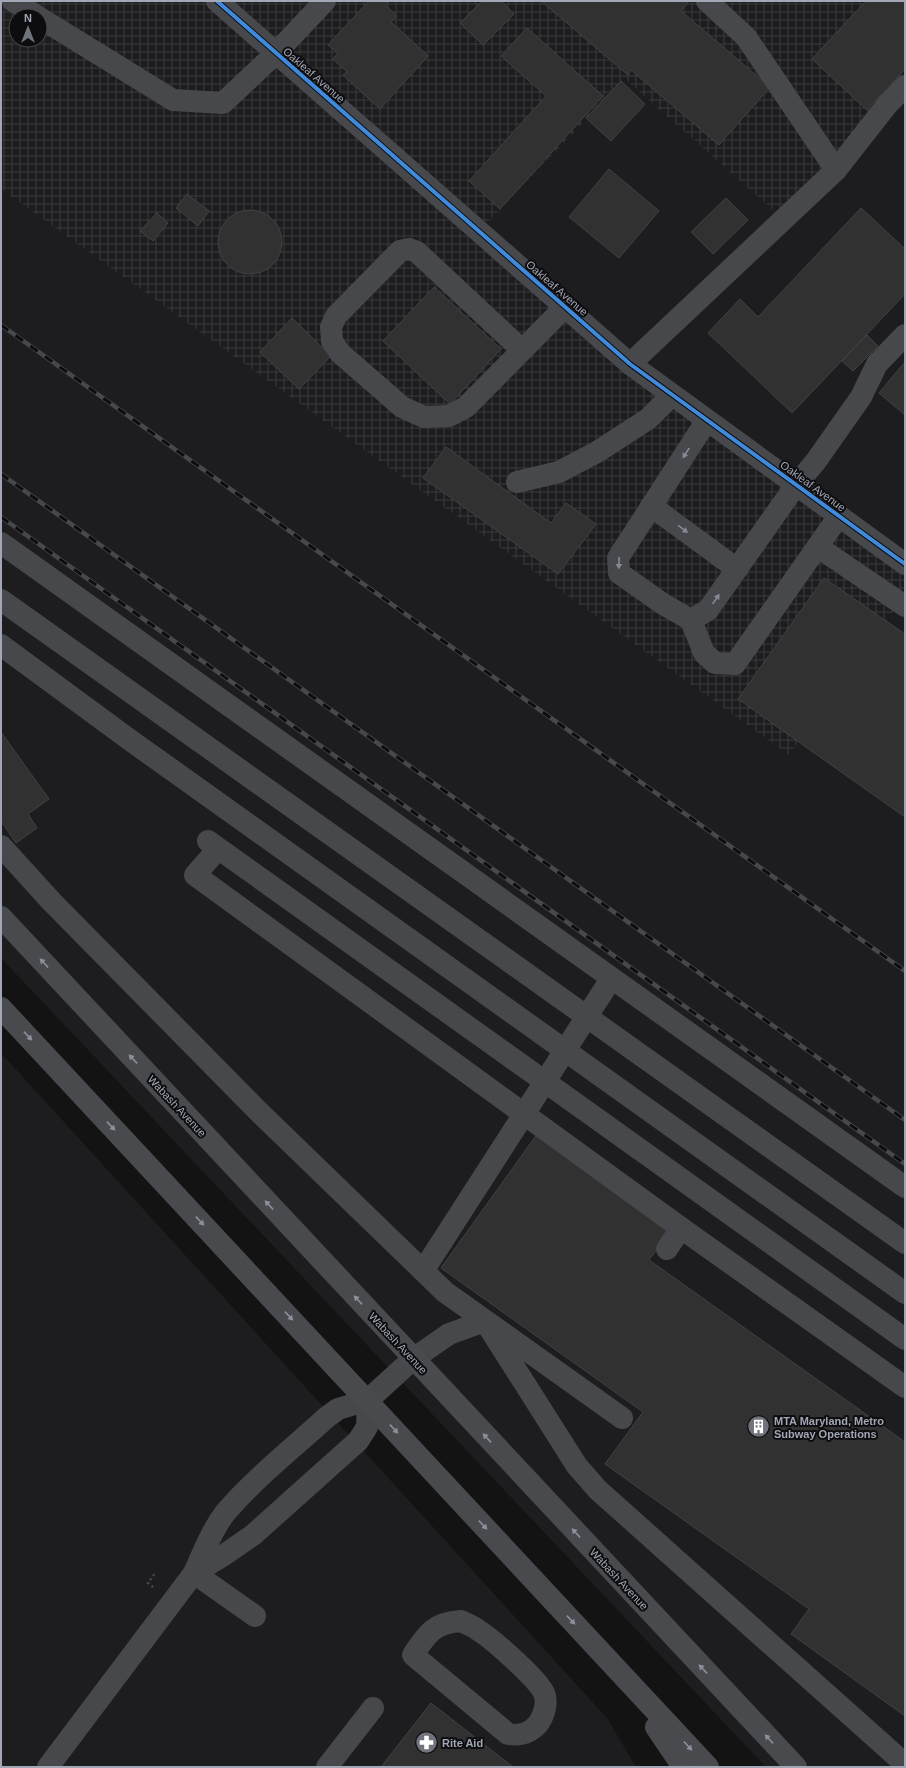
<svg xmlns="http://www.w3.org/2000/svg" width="906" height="1768" viewBox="0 0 906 1768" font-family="Arial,sans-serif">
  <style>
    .built { fill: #1d1d1f }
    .industrial { fill: url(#industrial-grid); fill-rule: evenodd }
    .building { fill: #313132; stroke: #414247 }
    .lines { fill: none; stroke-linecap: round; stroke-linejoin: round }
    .path { stroke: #48494e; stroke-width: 2.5; stroke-dasharray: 2 3; stroke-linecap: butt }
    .minor { stroke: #47484c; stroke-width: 22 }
    .major { stroke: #494a4e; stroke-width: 22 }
    .rail-casing { stroke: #47484b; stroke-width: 4.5 }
    .rail { stroke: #0d0d0f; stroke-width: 3; stroke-dasharray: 9; stroke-linecap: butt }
    .cycleway-casing { stroke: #0d0d0f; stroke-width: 6 }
    .cycleway { stroke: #408adc; stroke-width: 4 }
    .oneway { fill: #878a96 }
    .oneway2 { fill: #8c909b }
    .labels { text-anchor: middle; stroke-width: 4; stroke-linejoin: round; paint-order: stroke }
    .street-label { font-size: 11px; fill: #a2a7b5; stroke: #0d0d0f }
    .poi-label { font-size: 11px; font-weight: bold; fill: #a2a7b5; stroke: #0d0d0f; text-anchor: start }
  </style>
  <defs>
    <pattern id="industrial-grid" width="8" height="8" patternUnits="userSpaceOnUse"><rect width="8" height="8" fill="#1d1d1f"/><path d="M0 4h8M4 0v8" fill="none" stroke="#3b3b3d"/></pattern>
  </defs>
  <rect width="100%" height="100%" fill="#131313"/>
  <g class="built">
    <path d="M625 79 781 216 905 85V557L626 362 477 234Z"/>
    <path d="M1 189 789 755 905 595V1767H766L1 958Z"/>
    <path d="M1 1053 607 1718 636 1767H1Z"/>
  </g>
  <path class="industrial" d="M1 1H905V85L781 217 625 79 477 234 626 362 905 557V595L789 755 1 189ZM16 16H40V40H16Z"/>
  <g class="building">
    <path d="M369 1H390L385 5 397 16 391 22 428 56 380 109 343 75 347 72 333 59 338 53 328 45Z"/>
    <path d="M482 1H501L514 14 483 45 460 23Z"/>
    <path d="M541 1H689L681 11 770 87 719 145 631 70 628 75Z"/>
    <path d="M866 1H905V69L867 110 812 59Z"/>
    <path d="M527 28 603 96 500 209 469 181 546 96 501 56Z"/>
    <path d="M621 81 645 104 611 141 586 118Z"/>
    <path d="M609 169 659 211 619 258 569 217Z"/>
    <path d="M187 194 209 211 198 226 176 208Z"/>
    <path d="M726 198 748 220 713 254 691 232Z"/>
    <path d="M861 208 905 249V294L792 413 708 333 740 299 758 317Z"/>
    <circle cx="250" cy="242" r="32"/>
    <path d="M157 213 168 223 153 241 140 231Z"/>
    <path d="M434 287 501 349 450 404 383 341Z"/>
    <path d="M292 318 331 356 299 389 260 352Z"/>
    <path d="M867 335 878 346 853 371 842 361Z"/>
    <path d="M905 362V415L879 393Z"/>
    <path d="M446 447 551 523 566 503 596 524 558 574 423 478Z"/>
    <path d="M824 578 905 634V817L738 699Z"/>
    <path d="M1 732 49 799 28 814 37 828 16 843 1 821Z"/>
    <path d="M538 1133 672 1228 649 1260 905 1442V1716L791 1634 809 1609 605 1464 643 1412 441 1268Z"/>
    <path d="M431 1703 513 1767H381Z"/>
  </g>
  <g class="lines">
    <path class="path" d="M153 1587 148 1583 156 1572"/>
    <g class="minor">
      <path d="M13 1 37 16"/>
      <path d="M217 1 630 364 905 564"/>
      <path d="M707 1 746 37 836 170"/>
      <path d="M40 18 173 100 223 103 276 53 325 1"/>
      <path d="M522 350 417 252 409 249 400 251 336 316 331 327 332 341 340 353 402 407 424 417 449 416 466 407 565 307"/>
      <path d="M630 364 836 170 887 105 905 86"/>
      <path d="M707 420 618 558 619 573 663 604 691 620 708 610 796 485 816 461 861 397 877 364 905 335"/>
      <path d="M517 482 559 472 597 452 648 419 672 395"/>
      <path d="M651 506 737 569"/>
      <path d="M1 543 905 1187"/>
      <path d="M818 547 905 606"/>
      <path d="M1 600 905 1243"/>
      <path d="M691 620 704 653 715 663 735 664 839 516"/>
      <path d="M1 645 130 740 905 1293"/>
      <path d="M208 841 905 1339"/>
      <path d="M1 846 52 902 259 1112 445 1292 622 1418"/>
      <path d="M218 849 195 875 681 1228"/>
      <path d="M667 1249 681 1228 905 1387"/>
      <path d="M423 1271 611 979"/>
      <path d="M255 1616 194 1573 224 1555 253 1535 358 1441 367 1427 368 1400"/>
      <path d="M461 1621C467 1624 473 1626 478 1630 491 1638 538 1679 544 1693 548 1702 544 1716 538 1724 529 1734 520 1736 508 1734L413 1655C427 1634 433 1623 461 1621Z"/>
      <path d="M48 1767 194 1573C203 1553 212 1530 225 1513 255 1478 293 1448 327 1417L338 1409 368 1400 413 1359 449 1334 485 1321 577 1466 598 1490 905 1764"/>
      <path d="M327 1767 373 1708"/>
    </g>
    <g class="major">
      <path d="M1 917 796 1767"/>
      <path d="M1 1008 708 1767"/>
      <path d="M656 1727 683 1767"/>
    </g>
    <defs>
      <g id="rail">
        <path d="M1 325 905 971"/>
        <path d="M1 474 905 1120"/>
        <path d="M1 517 905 1164"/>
      </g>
    </defs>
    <use href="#rail" class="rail-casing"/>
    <use href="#rail" class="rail"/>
    <defs>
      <path id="cycleway" d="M217 1 630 364 905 564"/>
    </defs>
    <use href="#cycleway" class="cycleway-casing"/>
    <use href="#cycleway" class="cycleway"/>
  </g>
  <defs><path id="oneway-solid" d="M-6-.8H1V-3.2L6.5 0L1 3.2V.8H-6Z"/></defs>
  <g class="oneway">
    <use href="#oneway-solid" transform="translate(686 453) rotate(123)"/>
    <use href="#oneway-solid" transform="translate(683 529) rotate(37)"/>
    <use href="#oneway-solid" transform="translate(619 563) rotate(92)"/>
    <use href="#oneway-solid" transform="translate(716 599) rotate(-55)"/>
  </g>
  <g class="oneway2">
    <use href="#oneway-solid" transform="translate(44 963) rotate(-133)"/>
    <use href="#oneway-solid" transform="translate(28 1036) rotate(47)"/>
    <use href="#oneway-solid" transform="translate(133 1059) rotate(-133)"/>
    <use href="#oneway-solid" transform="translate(111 1126) rotate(47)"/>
    <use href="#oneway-solid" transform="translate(269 1205) rotate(-133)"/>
    <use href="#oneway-solid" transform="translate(200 1221) rotate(47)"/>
    <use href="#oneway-solid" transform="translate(358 1300) rotate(-133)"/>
    <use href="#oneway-solid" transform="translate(289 1316) rotate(47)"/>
    <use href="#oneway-solid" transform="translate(394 1429) rotate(47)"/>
    <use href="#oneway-solid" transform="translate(487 1438) rotate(-133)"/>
    <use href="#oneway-solid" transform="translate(483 1525) rotate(47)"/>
    <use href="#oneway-solid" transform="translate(576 1533) rotate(-133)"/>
    <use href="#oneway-solid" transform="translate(571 1620) rotate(47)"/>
    <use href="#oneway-solid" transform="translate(703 1669) rotate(-133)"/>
    <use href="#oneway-solid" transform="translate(769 1739) rotate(-133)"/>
    <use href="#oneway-solid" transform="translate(688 1746) rotate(47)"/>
  </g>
  <defs>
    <symbol id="building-disc" viewBox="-11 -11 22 22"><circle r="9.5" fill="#70737c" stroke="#0d0d0f"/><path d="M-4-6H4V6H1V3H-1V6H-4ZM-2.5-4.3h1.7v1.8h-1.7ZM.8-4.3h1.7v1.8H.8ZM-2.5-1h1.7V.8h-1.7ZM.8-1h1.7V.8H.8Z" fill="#fff"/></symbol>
    <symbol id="pharmacy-disc" viewBox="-11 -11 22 22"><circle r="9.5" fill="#70737c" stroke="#0d0d0f"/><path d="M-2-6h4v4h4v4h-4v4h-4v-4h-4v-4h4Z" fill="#fff"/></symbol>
  </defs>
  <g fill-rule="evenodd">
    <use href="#building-disc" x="746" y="1414" width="25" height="25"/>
    <use href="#pharmacy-disc" x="414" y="1730" width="25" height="25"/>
  </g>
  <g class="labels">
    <g class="street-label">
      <text transform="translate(314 75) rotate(41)" y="4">Oakleaf Avenue</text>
      <text transform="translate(557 288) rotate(41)" y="4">Oakleaf Avenue</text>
      <text transform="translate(813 486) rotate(36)" y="4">Oakleaf Avenue</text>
      <text transform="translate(177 1106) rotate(47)" y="4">Wabash Avenue</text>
      <text transform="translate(398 1343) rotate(47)" y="4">Wabash Avenue</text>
      <text transform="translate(619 1579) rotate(47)" y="4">Wabash Avenue</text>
    </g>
    <g class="poi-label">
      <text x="774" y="1425">MTA Maryland, Metro<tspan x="774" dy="13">Subway Operations</tspan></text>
      <text x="442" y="1747">Rite Aid</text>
    </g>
  </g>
  <rect width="906" height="1768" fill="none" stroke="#a2a7b5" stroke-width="4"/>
  <g transform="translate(28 28)"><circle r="19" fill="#0d0d0f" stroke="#494b51"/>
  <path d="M0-3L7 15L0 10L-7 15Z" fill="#70737c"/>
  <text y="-6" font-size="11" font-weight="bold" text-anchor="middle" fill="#a2a7b5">N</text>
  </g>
</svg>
